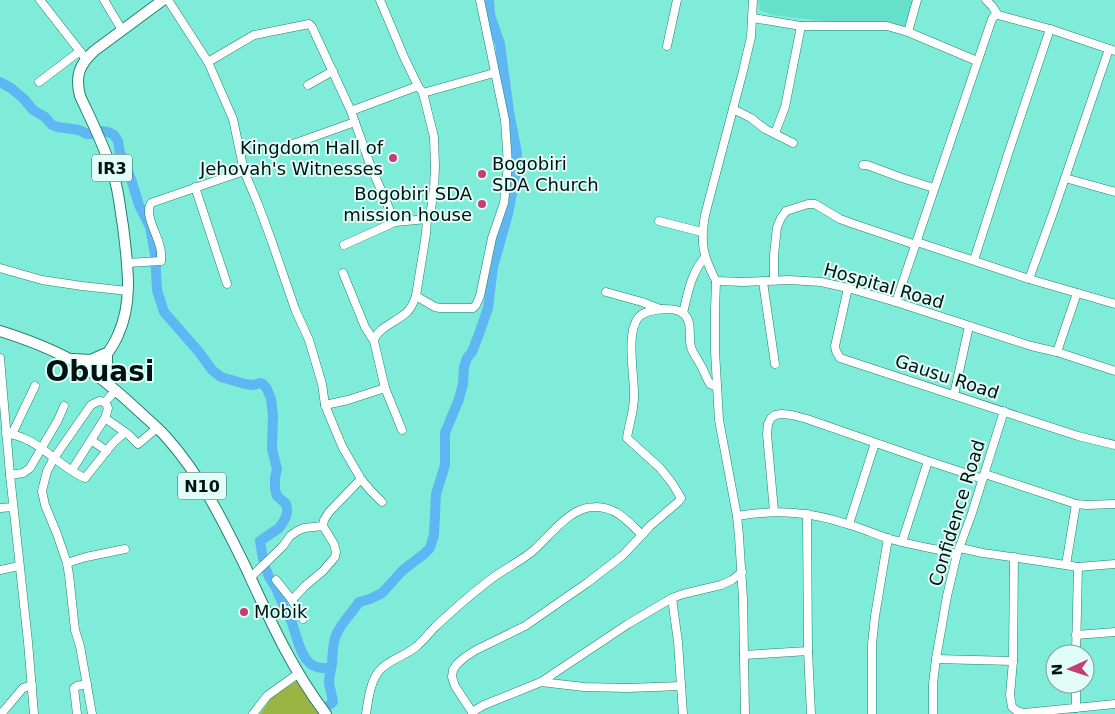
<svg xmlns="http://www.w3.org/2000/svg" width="1115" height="714" viewBox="0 0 1115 714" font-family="'DejaVu Sans',sans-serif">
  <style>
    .built { fill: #65e0cb }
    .green { fill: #9bb444 }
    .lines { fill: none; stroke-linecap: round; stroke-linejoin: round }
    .river { stroke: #5eb7f3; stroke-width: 10 }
    .minor-casing { stroke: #277f72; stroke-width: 9 }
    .major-casing { stroke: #277f72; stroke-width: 12 }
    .minor { stroke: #fff; stroke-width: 8 }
    .major { stroke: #fff; stroke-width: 10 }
    .poi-dot { fill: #c73c73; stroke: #e0fdf7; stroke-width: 2 }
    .labels { text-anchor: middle; stroke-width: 4; stroke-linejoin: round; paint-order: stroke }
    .shield { fill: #e0fdf7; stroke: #435955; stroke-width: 1 }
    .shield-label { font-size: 16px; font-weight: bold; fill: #001310 }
    .poi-label { font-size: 18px; fill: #001310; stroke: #e0fdf7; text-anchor: end }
    .street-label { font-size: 18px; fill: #001310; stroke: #e0fdf7 }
    .town-label { font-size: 28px; font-weight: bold; fill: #001310; stroke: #e0fdf7 }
  </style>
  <rect width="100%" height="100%" fill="#7eecd8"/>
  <path class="built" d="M759 0H916L908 28 842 23 773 15 760 10Z"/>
  <path class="green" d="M298 680 321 714H260L272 697Z"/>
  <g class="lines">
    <g class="river">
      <path d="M0 82 11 88 24 99 33 110 45 117 52 125 58 127 79 130 87 134H92"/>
      <path d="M101 131 108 132 114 135 118 141 120 153 131 179 139 205 150 227 155 254 157 290 164 312 199 352 212 370 221 377 245 384 254 385 260 383 263 384 267 389 271 399 273 416 272 449 277 469 275 478V489L277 496 286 504 287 509V513L285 519 279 528 260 541 263 559"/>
      <path d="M266 569 269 577 275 586 288 616 291 620C298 638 301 675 331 667"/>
      <path d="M329 705 333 702C332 695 330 689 329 683 329 676 331 670 332 664 333 653 332 643 337 633 342 622 352 613 359 602L370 599 382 593 403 570 424 554 430 548 434 535 436 494 445 465V433L459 399 463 384 464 367 467 358 472 352 479 334 488 308 493 267 508 214 516 173 517 153 509 112 500 44 490 15 489 0"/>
    </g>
    <defs>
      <g id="minor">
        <path d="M40 0 86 59"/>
        <path d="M104 0 122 30"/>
        <path d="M168 0 208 62 233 119 244 171 258 204 272 242 295 309 309 340 322 384 325 405 334 427 343 448 361 479 371 491 382 502"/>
        <path d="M986 0 992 6 998 15"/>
        <path d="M753 18 801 26H887L908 32 977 61"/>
        <path d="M908 32 917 0"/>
        <path d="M667 46 677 0"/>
        <path d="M208 62 254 35 309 24 312 27 351 111 371 167 395 222 427 219 431 209 434 189 435 167 434 137 423 93 418 86 404 57 380 0"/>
        <path d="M39 82 80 51"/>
        <path d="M308 85 333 71"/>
        <path d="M423 93 494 73"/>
        <path d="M733 109 751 118 765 129 793 143"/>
        <path d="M351 111 418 86"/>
        <path d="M775 133 785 107 801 26"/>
        <path d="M293 144 355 122"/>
        <path d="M863 165H867L902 178 934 188"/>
        <path d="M1065 178 1115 192"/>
        <path d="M195 187 227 284"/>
        <path d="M427 219 426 234 416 296 435 307 440 308H473L476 305 480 296 492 238 504 203 508 165 505 120 480 0"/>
        <path d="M659 221 702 232"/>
        <path d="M917 242 1029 279 1053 213 1109 49"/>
        <path d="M344 245 395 222"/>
        <path d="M974 260 1009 151 1050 29"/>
        <path d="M127 263 161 261C161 258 161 256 161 253 161 239 143 216 151 203L244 171"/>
        <path d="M0 268 42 280 82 286 128 291"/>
        <path d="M343 273 365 327 374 341"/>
        <path d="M1029 279 1115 304"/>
        <path d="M774 280V255L777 227 781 218 786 211 808 204H815L840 219 851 223 916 245"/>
        <path d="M716 281 715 310V351L719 420 737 516 739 536 743 599 745 714"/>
        <path d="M716 281 744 282 789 280 821 282 848 288 896 302 1031 346 1057 352 1115 371"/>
        <path d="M716 281C703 256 700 244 705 215L743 71 751 37 753 0"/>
        <path d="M763 282 775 364"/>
        <path d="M848 288 835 346 836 351 840 358 1078 436 1115 445"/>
        <path d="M606 292 642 302 660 309"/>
        <path d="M896 302 992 19 995 15H998L1050 29 1115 51"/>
        <path d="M683 313C688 293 691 273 705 257"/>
        <path d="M1057 352 1077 293"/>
        <path d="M0 358 10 475 28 642 34 714"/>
        <path d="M954 395 969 326"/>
        <path d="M325 405 348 400 385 388"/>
        <path d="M105 418 129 435 138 444 157 428"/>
        <path d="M402 430 385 388 374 341C376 328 399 321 408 311 412 307 414 301 416 296"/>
        <path d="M6 434C36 435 58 467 85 478L113 443 125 432"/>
        <path d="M12 434 35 386"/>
        <path d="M91 440 107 451"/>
        <path d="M928 461 983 479"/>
        <path d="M72 470 105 418 108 408 105 402"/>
        <path d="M985 474 1076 504 1087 505 1115 504"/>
        <path d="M10 475 23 473 30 468 58 420 64 406"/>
        <path d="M0 508 13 507"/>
        <path d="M774 511 767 434 768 424 771 418 775 415 782 414 792 415 807 419 928 461 902 542"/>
        <path d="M807 514 808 651 811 714"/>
        <path d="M737 516C777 509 812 512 850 525 864 529 877 535 890 539 912 545 935 549 957 554"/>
        <path d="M849 524 875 443"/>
        <path d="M642 535 650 526 678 502 681 498 672 483 660 468 627 438C629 423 635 409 634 393 634 375 626 333 638 318 643 311 654 310 662 309 670 309 678 309 684 314 693 322 688 337 691 347 693 354 697 358 700 364 704 370 706 378 710 384L717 387"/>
        <path d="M960 548 983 553 1039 561 1078 567 1115 564"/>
        <path d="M1014 557 1013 661 1010 695 1012 707 1017 711 1024 713 1115 704"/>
        <path d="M67 563 86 557 125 549"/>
        <path d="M1066 565 1076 504"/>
        <path d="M0 570 19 566"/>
        <path d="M250 578 283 546 290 536 297 531 304 528 323 526"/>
        <path d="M276 580 292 600 303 619"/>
        <path d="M292 600 305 586 323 571 335 557 336 552 334 544 323 526 324 520 329 512 361 479"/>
        <path d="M1076 635 1115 632"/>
        <path d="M1076 654 1078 567"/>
        <path d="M744 655 808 651"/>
        <path d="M936 659 1013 661"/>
        <path d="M541 682 584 687 628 688 681 686"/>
        <path d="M1076 684V708"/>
        <path d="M1 714 23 688 32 685"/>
        <path d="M77 714 74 688 77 686 87 684"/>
        <path d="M92 714 80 646 75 630 69 575 67 563 57 534 45 505 42 491 47 471 54 458 91 405 99 401 105 402 116 390"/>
        <path d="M253 714 267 696 299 673"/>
        <path d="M366 714C368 701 370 682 379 671 389 659 406 656 417 646 424 640 429 633 435 627 452 611 469 596 487 582 502 570 520 562 534 550 551 535 570 507 594 507 615 506 628 521 642 535L622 556 587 583 525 626 476 650 465 657 457 664 453 670 452 677 455 686 472 712"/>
        <path d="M473 714 472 712 484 705 541 682 628 624 672 598"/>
        <path d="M683 714 678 642 672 598 683 594 721 585 732 580 742 572"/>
        <path d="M872 714V644L875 616 888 538"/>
        <path d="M933 714V684L936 659 947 596 957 554 972 513 1004 411"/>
      </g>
      <g id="major">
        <path d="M0 331C32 341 65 354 93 373 111 385 127 400 143 415 151 422 160 430 167 438 201 476 224 523 246 568 269 618 292 670 326 714"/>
        <path d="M107 355V370L110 385"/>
        <path d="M73 359 91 360 104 354"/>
        <path d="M92 373C102 361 112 349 118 335 134 300 127 262 123 226 120 210 119 192 114 177 106 149 92 122 80 96 75 76 79 65 94 51L163 0"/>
      </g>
    </defs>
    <use href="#minor" class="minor-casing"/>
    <use href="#major" class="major-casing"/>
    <use href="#minor" class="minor"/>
    <use href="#major" class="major"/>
  </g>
  <g class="poi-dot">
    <circle cx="393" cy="158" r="5"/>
    <circle cx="482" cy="174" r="5"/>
    <circle cx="482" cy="204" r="5"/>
    <circle cx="244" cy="612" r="5"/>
  </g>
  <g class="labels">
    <g class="shield">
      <rect x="92" y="154.5" width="40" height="27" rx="4"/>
      <rect x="178" y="472.5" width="48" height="27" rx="4"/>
    </g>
    <g class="shield-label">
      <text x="112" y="174">IR3</text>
      <text x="202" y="492">N10</text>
    </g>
    <g class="poi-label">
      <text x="383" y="154">Kingdom Hall of<tspan x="383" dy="21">Jehovah's Witnesses</tspan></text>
      <text x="492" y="170" text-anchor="start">Bogobiri<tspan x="492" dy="21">SDA Church</tspan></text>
      <text x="472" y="200">Bogobiri SDA<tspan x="472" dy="21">mission house</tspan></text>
      <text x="254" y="618" text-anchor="start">Mobik</text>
    </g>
    <g class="street-label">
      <text transform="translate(884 286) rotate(16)" y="6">Hospital Road</text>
      <text transform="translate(947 377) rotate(18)" y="6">Gausu Road</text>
      <text transform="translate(957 513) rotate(-73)" y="6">Confidence Road</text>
    </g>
    <g class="town-label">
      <text x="100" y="381">Obuasi</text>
    </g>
  </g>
  <g transform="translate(1070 669) rotate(267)"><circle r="24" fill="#e0fdf7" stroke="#869f9b"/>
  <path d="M0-4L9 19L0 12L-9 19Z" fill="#c73c73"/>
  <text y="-8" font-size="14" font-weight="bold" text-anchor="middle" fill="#001310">N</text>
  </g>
</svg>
